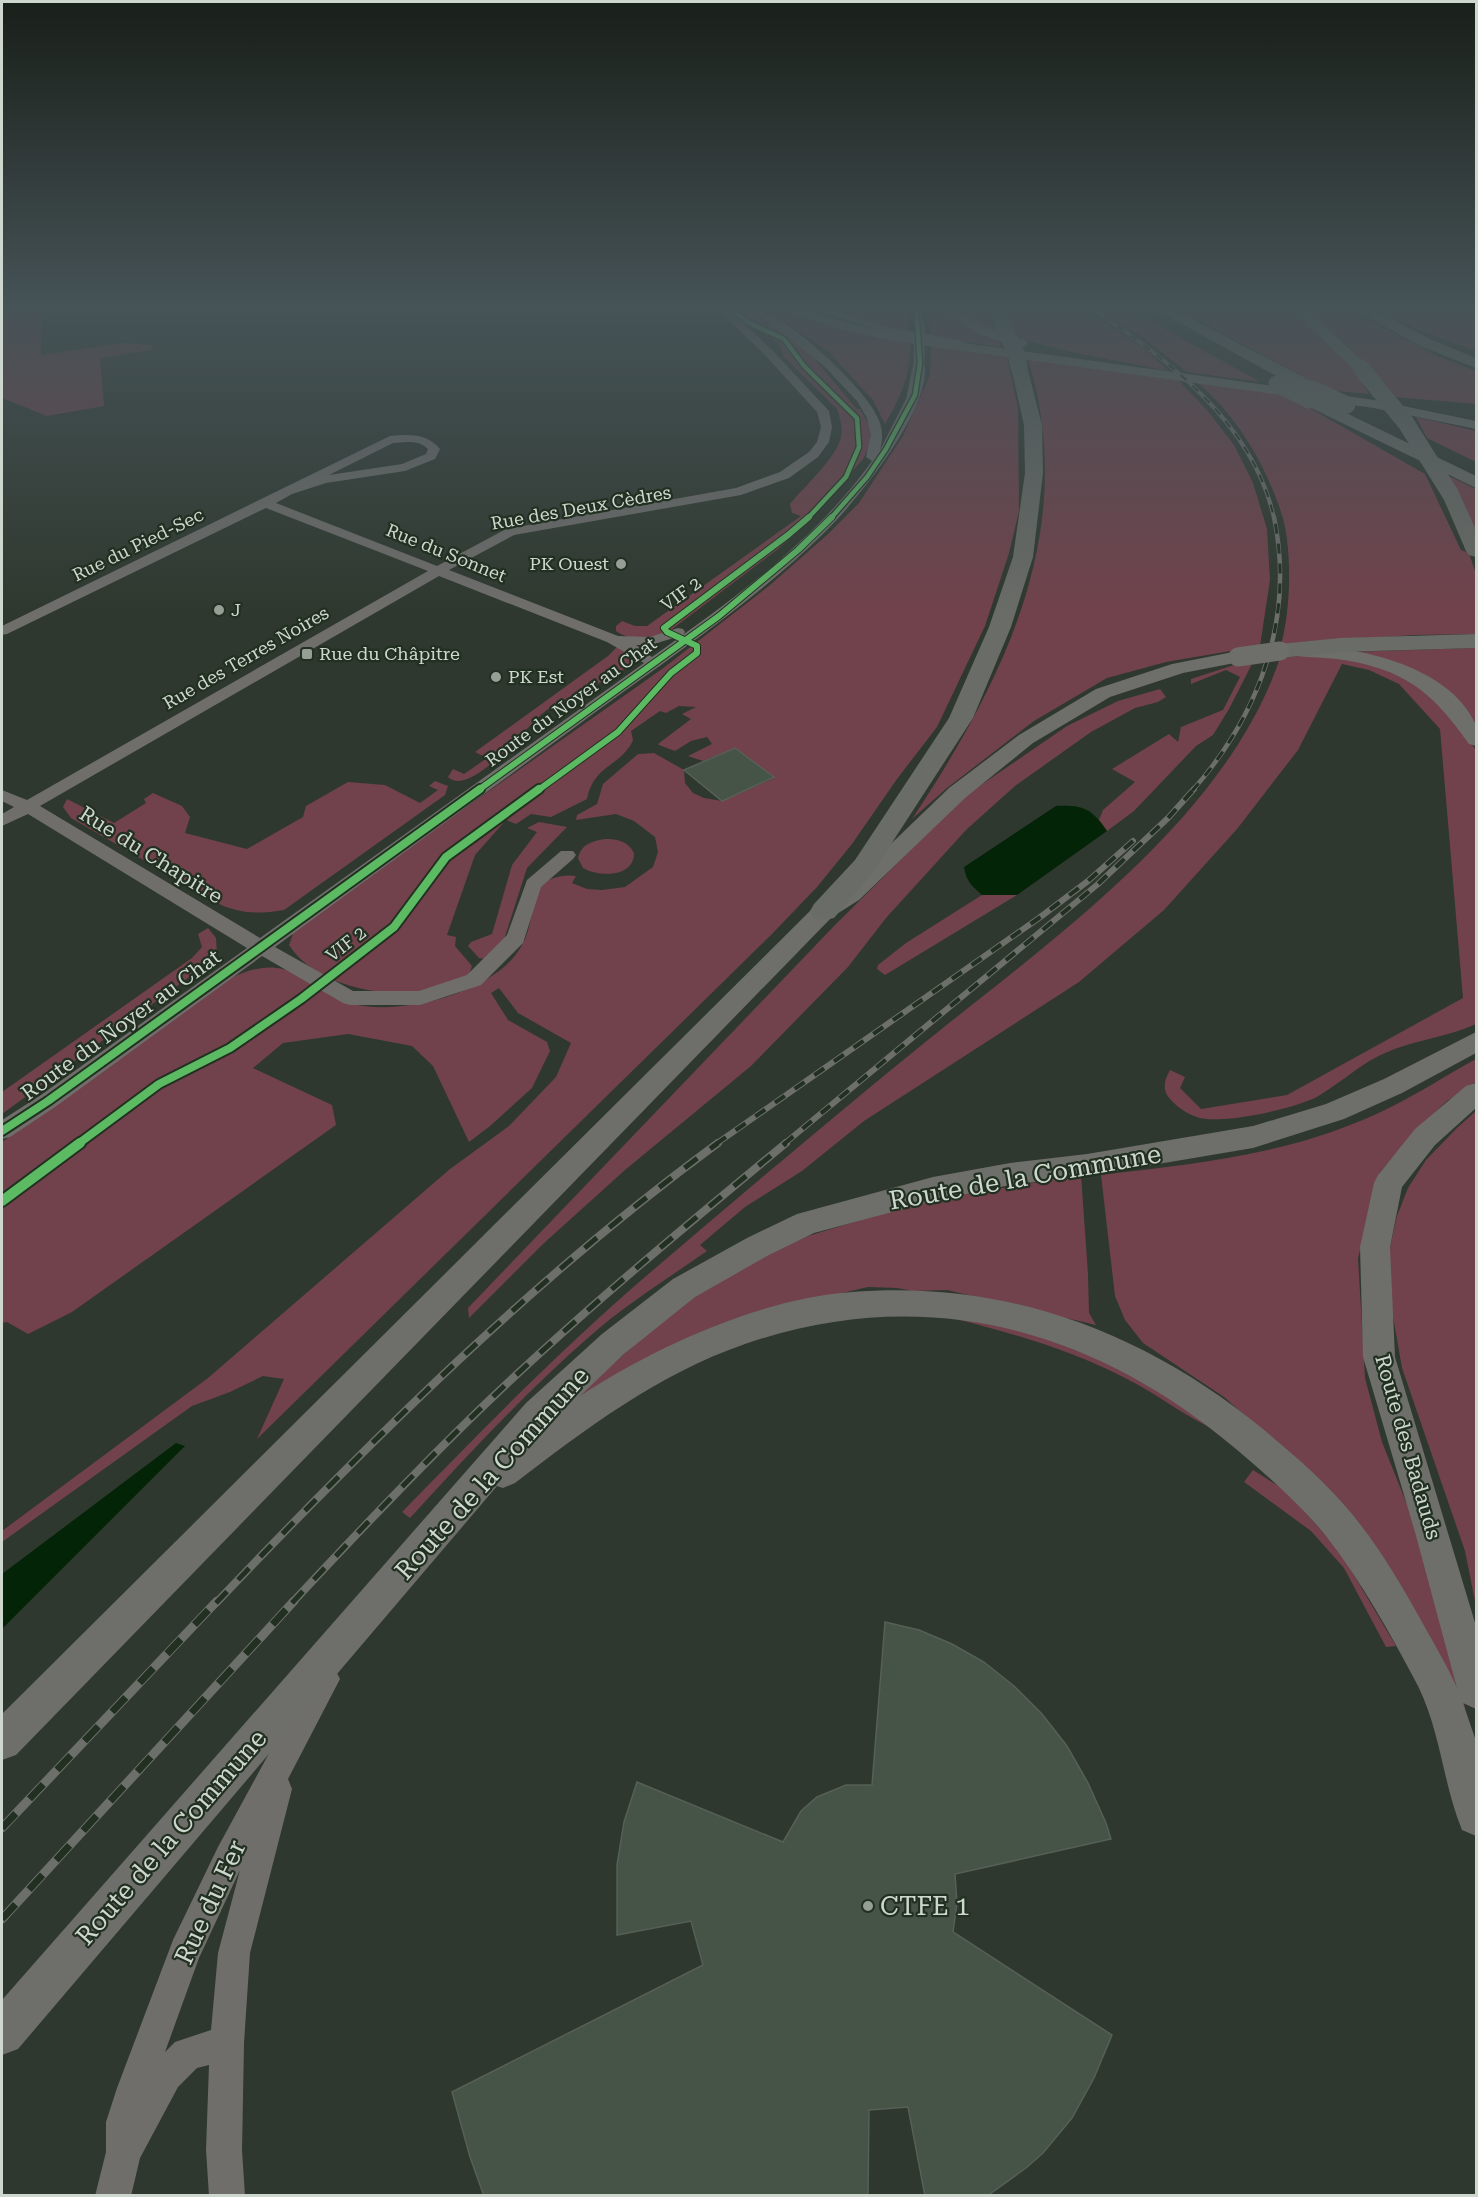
<svg xmlns="http://www.w3.org/2000/svg" width="1478" height="2197" viewBox="0 0 1478 2197" font-family="'Roboto Serif',serif">
  <style>
    .green { fill: #71424b }
    .water { fill: #042407 }
    .building { fill: #465447; stroke: #575f57; stroke-width: 1.5 }
    .lines { fill: none; stroke-linecap: round; stroke-linejoin: round }
    .minor { fill: #6f6e6b; fill-rule: evenodd }
    .major { fill: #6e6f6a; fill-rule: evenodd }
    .highway { fill: #6a6c67; fill-rule: evenodd }
    .rail-far4-casing { stroke: #6d6f6b; stroke-width: 4 }
    .rail-far3-casing { stroke: #6d6f6b; stroke-width: 4.5 }
    .rail-far2-casing { stroke: #6d6f6b; stroke-width: 6 }
    .rail-far1-casing { stroke: #6d6f6b; stroke-width: 8 }
    .rail-casing { stroke: #6d6f6b; stroke-width: 9 }
    .rail-far4 { stroke: #213021; stroke-width: 2; stroke-dasharray: 8; stroke-linecap: butt }
    .rail-far3 { stroke: #213021; stroke-width: 3; stroke-dasharray: 10; stroke-linecap: butt }
    .rail-far2 { stroke: #213021; stroke-width: 4; stroke-dasharray: 12; stroke-linecap: butt }
    .rail-far1 { stroke: #213021; stroke-width: 5; stroke-dasharray: 16; stroke-linecap: butt }
    .rail { stroke: #213021; stroke-width: 7; stroke-dasharray: 20; stroke-linecap: butt }
    .minor-bridge { stroke: #6f6e6b; stroke-width: 11 }
    .major-bridge { stroke: #6e6f6a; stroke-width: 19 }
    .highway-bridge { stroke: #6a6c67; stroke-width: 17 }
    .cycleway-far3-casing { stroke: #213021; stroke-width: 7 }
    .cycleway-far2-casing { stroke: #213021; stroke-width: 8 }
    .cycleway-far1-casing { stroke: #213021; stroke-width: 12 }
    .cycleway-casing { stroke: #213021; stroke-width: 14 }
    .cycleway-far3 { stroke: #5cba63; stroke-width: 4.5 }
    .cycleway-far2 { stroke: #5cba63; stroke-width: 6 }
    .cycleway-far1 { stroke: #5cba63; stroke-width: 8 }
    .cycleway { stroke: #5cba63; stroke-width: 10 }
    .poi-dot { fill: #969f96; stroke: #213021; stroke-width: 2 }
    .labels { text-anchor: middle; stroke-width: 4.5; stroke-linejoin: round; paint-order: stroke }
    .far-street-label { font-size: 18px; fill: #ced7ce; stroke: #213021 }
    .far-poi-label { font-size: 18px; fill: #ced7ce; stroke: #213021; text-anchor: start }
    .street-label { font-size: 21px; fill: #ced7ce; stroke: #213021 }
    .near-street-label { font-size: 26px; fill: #ced7ce; stroke: #213021 }
    .near-poi-label { font-size: 26px; fill: #ced7ce; stroke: #213021; text-anchor: start }
  </style>
  <rect width="100%" height="100%" fill="#2e382e"/>
  <g class="green">
    <path d="M2 308H41V355L125 343 153 345 151 350 100 358 104 406 47 416 2 398Z"/>
    <path d="M734 308H750L811 355 857 409H860L871 428 870 445 863 459 810 520 778 549 663 636C648 638 629 641 616 631V626L622 621 635 626H647L801 516 792 513 790 504C803 488 837 457 841 437 843 427 840 418 837 409L783 356C782 340 766 336 756 328 748 322 741 314 734 308Z"/>
    <path d="M765 308H783L824 322 910 342C912 373 900 398 885 424L873 400 828 351Z"/>
    <path d="M820 308H906L909 333Z"/>
    <path d="M925 308H941L963 324 999 340 1001 347 932 337Z"/>
    <path d="M958 308H983L997 332 988 330Z"/>
    <path d="M1002 308H1082L1143 348 1169 371 1081 354 1021 339Z"/>
    <path d="M1096 308H1126L1261 382 1187 372 1144 338Z"/>
    <path d="M1175 308H1288L1313 328 1354 368 1369 394 1328 390Z"/>
    <path d="M1303 308H1344L1440 357 1476 371V404L1395 397 1350 348Z"/>
    <path d="M1372 308H1476V351L1414 328Z"/>
    <path d="M931 345 1007 357 1018 408 1019 511 1009 553 985 626 937 727 897 779 852 844 817 887 772 934 257 1439 284 1379 263 1376 230 1392 192 1406 2 1542V1531L208 1378 450 1169 509 1126 556 1077 571 1043 518 1013 499 988 491 993 508 1020 547 1042 550 1051 532 1088 490 1126 469 1142 433 1066 412 1046 348 1034 283 1043 253 1068 332 1105 336 1125 72 1312 28 1334 7 1322 2 1323V1142L224 981C271 959 284 965 326 990 333 994 342 1001 350 1003 399 1018 498 992 522 945 531 929 533 905 537 887 549 878 562 874 576 876L572 883 587 889 602 890 625 887 653 867 658 852 655 837 634 821 616 814 576 820 577 815 597 804 603 784 638 754 654 753 684 770 685 783 693 793 704 798 722 801 774 778 735 748 703 761 688 756 712 744 707 737 691 741 675 751 659 745 658 744 691 719 682 714 696 707 679 706 666 713 660 711 631 731 633 740C622 766 594 764 587 799L551 817 531 814 516 824 506 820 475 855 447 935 456 937 455 946 472 966 469 975C456 980 442 987 429 990 385 1000 314 985 289 945L295 928 662 669 770 585 827 535 859 503 903 436 930 375Z"/>
    <path d="M1028 359 1179 381 1207 410 1234 445 1253 483 1267 529 1270 580 1260 646 1166 662 1107 678 1034 721 947 788 912 819C1004 680 1080 529 1028 359Z"/>
    <path d="M1198 383 1287 395 1425 474 1461 550 1469 553 1476 574V634L1414 635 1281 645C1291 609 1293 544 1280 509 1264 462 1236 415 1198 383Z"/>
    <path d="M1416 417 1476 431V462L1427 438Z"/>
    <path d="M1449 476 1476 489V532Z"/>
    <path d="M619 645 640 659C620 673 600 683 578 693 566 699 552 705 542 714 525 728 470 798 448 777L453 769 464 774 487 758 475 752 608 656Z"/>
    <path d="M1476 648V724L1455 698 1349 652Z"/>
    <path d="M1312 655C1339 657 1392 666 1414 681 1434 695 1461 730 1476 750V1024C1448 1037 1414 1040 1385 1053 1361 1063 1342 1082 1320 1095 1300 1108 1224 1124 1200 1118 1192 1116 1179 1109 1173 1102 1162 1092 1163 1083 1170 1070L1185 1077 1180 1088 1201 1109 1287 1095 1463 998 1440 729 1399 684 1369 670 1342 664 1298 750 1237 829 1164 910 1079 982 864 1121 802 1171 745 1207 700 1245 707 1251C667 1279 625 1305 589 1337 525 1393 467 1456 410 1518L402 1512C483 1429 564 1346 652 1271 740 1196 828 1121 918 1048 1047 943 1225 821 1280 658Z"/>
    <path d="M1253 662 1229 709 1213 735 1196 746 1134 811 1107 831 1099 820 1103 810 1135 782 1112 769 1169 734 1178 742 1181 727 1223 710 1240 677 1226 670 1191 684V679L1237 664Z"/>
    <path d="M1160 689 1166 697 1158 702 1135 708 1091 732 1015 786 966 830 886 918 848 967 751 1066 625 1170 543 1244 469 1318 468 1308 834 926 965 796 1067 726 1118 701Z"/>
    <path d="M435 781 448 786 445 795 284 910C260 914 243 914 221 905L71 818 63 807 67 799 114 823 146 803 144 799 153 793 182 806 190 817 185 833 247 849 303 817 306 806 348 782 385 785 420 803 438 790 429 786Z"/>
    <path d="M539 822 567 827 527 868 502 946 485 959 479 958 468 946 471 942 492 934 512 865 537 832 527 828Z"/>
    <path d="M605 839C617 839 628 841 634 853 634 878 599 877 583 868L578 858C581 844 593 841 605 839Z"/>
    <path d="M982 895H1017L885 975 877 969 878 965 906 943Z"/>
    <path d="M208 928 216 938 217 953 207 964 2 1114V1092L192 958 202 947 198 934Z"/>
    <path d="M1476 1059V1082L1447 1101 1415 1131 1380 1172 1358 1258 1365 1378 1382 1442 1418 1532 1461 1677 1466 1719 1268 1436 1224 1397 1143 1343 1125 1320 1115 1296 1101 1175C1204 1163 1297 1154 1393 1106 1421 1092 1448 1074 1476 1059Z"/>
    <path d="M1476 1111V1606L1465 1551 1402 1368 1390 1299 1387 1260 1397 1216 1408 1188 1426 1160 1457 1128Z"/>
    <path d="M1081 1175 1088 1274 1089 1313 1096 1325 947 1290 913 1291 897 1288 868 1287 790 1305 561 1411 680 1304 740 1266 808 1236 924 1201Z"/>
    <path d="M931 1313 1028 1329 1150 1380 1207 1426C1179 1412 1155 1393 1127 1379 1066 1347 998 1329 931 1313Z"/>
    <path d="M1253 1470 1285 1490 1339 1550 1396 1646 1386 1647 1344 1568 1311 1531 1244 1482Z"/>
  </g>
  <g class="water">
    <path d="M1056 806C1084 805 1092 809 1107 831L1017 895H982C972 886 966 881 964 867Z"/>
    <path d="M176 1443 185 1446 2 1629V1574Z"/>
  </g>
  <g class="building">
    <path d="M735 748 774 777 722 801 684 770Z"/>
    <path d="M885 1622 919 1630 952 1644 984 1662 1014 1686 1042 1714 1067 1746 1088 1783 1106 1823 1111 1839 955 1874 957 1903 953 1932 1112 2035 1094 2078 1072 2118 1043 2153 1026 2168 987 2196H925L908 2107 869 2110 868 2196H484L470 2157 452 2092 703 1965 691 1921 617 1935V1865L624 1822 637 1782 783 1842 801 1811 817 1797 846 1785H872Z"/>
  </g>
  <g class="lines">
    <g class="minor">
      <path d="M717 308H727L773 351 829 411 832 427 829 442 818 457 789 478 741 495 514 535 449 570 618 636 650 637 678 628 683 629 685 632 683 635 651 645H636L652 657C732 600 815 541 872 461L866 457 871 435 867 418 857 401 824 366 750 308C781 308 866 389 878 418 883 429 883 439 880 450L906 399 914 361 915 359H923C939 401 855 503 825 532 756 600 675 654 597 711 490 790 382 868 275 947L353 991H419L467 975 507 935 527 880 561 851H573L576 855 573 859 541 887 523 943 481 985 420 1005H350L343 1003 262 956 55 1107 10 1137 2 1139V1120L41 1095 247 948 28 814 2 826V814L14 807 2 801V790L27 800 428 571 266 508 7 634 2 635V626L390 436C409 434 427 433 440 449L435 459 405 471 326 483 292 494 276 503 437 566 506 529 736 488 780 472 809 452 817 442 821 427 817 412 765 355ZM408 442C416 442 422 443 428 449L426 454 402 464 329 475 393 443ZM439 576 607 642 644 663 260 938 40 806Z"/>
      <path d="M809 308H823L896 329 960 340 965 343 960 346 891 334Z"/>
      <path d="M911 308H921L924 330 915 328Z"/>
      <path d="M325 1664 335 1669 340 1679 288 1779 292 1789 250 1953 244 2043 242 2150 245 2196H209L206 2150 209 2065 197 2068 178 2087 140 2158 131 2196H95L106 2152V2122L117 2088 173 1940 218 1847 315 1669ZM240 1870 218 1953 211 2030 175 2042 165 2052 199 1958Z"/>
    </g>
    <g class="major">
      <path d="M786 308H803L846 322 892 333 1374 400 1476 421V429L1374 408 892 341 837 328 787 311Z"/>
      <path d="M941 308H955L986 327 1026 341 1028 344 1021 348 976 333Z"/>
      <path d="M1293 644C1352 646 1447 663 1475 723 1478 729 1476 739 1476 746L1469 744C1432 691 1403 668 1337 659 1321 657 1303 658 1286 654L1284 650 1286 646Z"/>
      <path d="M1238 651 1245 653 1248 657 1245 661 1183 673 1110 697 1033 743 965 798 859 900 832 917 16 1755 2 1760V1714L816 905 843 890 949 788 1019 735 1096 689 1172 664Z"/>
      <path d="M1476 1032V1053L1402 1093 1344 1119 1253 1148 1087 1176 1010 1185 933 1201 814 1233 767 1256 695 1297 624 1354 580 1396C654 1347 762 1298 852 1292 1007 1280 1144 1332 1263 1429 1294 1455 1326 1482 1352 1514 1379 1547 1401 1584 1422 1622 1434 1644 1447 1665 1457 1688L1415 1532 1363 1357 1360 1247 1374 1183 1378 1175 1415 1129 1466 1086 1476 1083V1108L1435 1145 1402 1187 1390 1247 1395 1357 1476 1626V1709L1463 1703 1476 1741V1836L1462 1830C1443 1784 1441 1733 1418 1686 1391 1635 1362 1582 1326 1536 1300 1504 1268 1476 1236 1449 1093 1328 925 1282 745 1344 658 1374 587 1428 515 1483L503 1488 497 1486 18 2049 2 2055V2000L526 1403 602 1334 673 1279 747 1238 797 1214 933 1177 1010 1163 1087 1154 1253 1126 1326 1104 1384 1079Z"/>
    </g>
    <g class="highway">
      <path d="M988 308H1002L1011 325 1008 328H998Z"/>
      <path d="M1153 308H1170L1319 385 1321 389 1313 394 1307 393Z"/>
      <path d="M1290 308H1305L1367 365 1369 368 1367 371H1355Z"/>
      <path d="M1352 308H1370L1432 340 1476 358V368L1420 346Z"/>
      <path d="M1019 362 1027 367 1042 425 1043 473 1033 557 1011 627 973 718 873 872 834 918 824 920 814 918 810 911 814 904 855 860 949 718 989 627 1013 557 1025 473 1024 425 1011 367Z"/>
      <path d="M1309 395 1476 476V488L1303 404 1301 400Z"/>
      <path d="M1451 489 1458 491 1460 495 1476 530V557L1469 555 1466 551 1442 495 1444 491Z"/>
      <path d="M1476 634V648L1340 652 1280 658 1272 656 1269 651 1272 646 1280 644 1340 638Z"/>
    </g>
    <defs>
      <path id="rail-far4" d="M1091 308C1168 360 1253 422 1274 518"/>
      <path id="rail-far3" d="M1192 791C1260 714 1295 618 1274 517"/>
      <g id="rail-far2">
        <path d="M716 1144 1039 918 1088 881 1133 841"/>
        <path d="M784 1144 1098 884 1168 818 1194 789"/>
      </g>
      <g id="rail-far1">
        <path d="M216 1603C372 1439 535 1277 718 1143"/>
        <path d="M292 1603C359 1531 427 1459 498 1392 590 1305 688 1224 786 1143"/>
      </g>
      <g id="rail">
        <path d="M2 1828 217 1601"/>
        <path d="M2 1919 294 1601"/>
      </g>
    </defs>
    <use href="#rail-far4" class="rail-far4-casing"/>
    <use href="#rail-far3" class="rail-far3-casing"/>
    <use href="#rail-far2" class="rail-far2-casing"/>
    <use href="#rail-far1" class="rail-far1-casing"/>
    <use href="#rail" class="rail-casing"/>
    <use href="#rail-far4" class="rail-far4"/>
    <use href="#rail-far3" class="rail-far3"/>
    <use href="#rail-far2" class="rail-far2"/>
    <use href="#rail-far1" class="rail-far1"/>
    <use href="#rail" class="rail"/>
    <path class="minor-bridge" d="M919 361 920 328"/>
    <path class="major-bridge" d="M1238 657 1280 651"/>
    <g class="highway-bridge">
      <path d="M1003 325 1016 353 1019 367"/>
      <path d="M1361 368 1406 423 1451 495"/>
      <path d="M1277 384 1309 400"/>
      <path d="M1313 389 1347 405"/>
    </g>
    <defs>
      <g id="cycleway-far3">
        <path d="M731 308 747 322 784 339 804 366 857 418 859 447 846 477 808 518"/>
        <path d="M831 518 867 477 886 449 915 395 920 363 916 308"/>
      </g>
      <g id="cycleway-far2">
        <path d="M477 791 719 616 798 550 832 517"/>
        <path d="M537 791 618 732 671 673 697 653V646L667 632 664 628 788 535 809 517"/>
      </g>
      <g id="cycleway-far1">
        <path d="M2 1131 48 1101 480 789"/>
        <path d="M78 1144 159 1084 230 1048 301 999 394 927 446 857 539 789"/>
      </g>
      <path id="cycleway" d="M2 1201 80 1143"/>
    </defs>
    <use href="#cycleway-far3" class="cycleway-far3-casing"/>
    <use href="#cycleway-far2" class="cycleway-far2-casing"/>
    <use href="#cycleway-far1" class="cycleway-far1-casing"/>
    <use href="#cycleway" class="cycleway-casing"/>
    <use href="#cycleway-far3" class="cycleway-far3"/>
    <use href="#cycleway-far2" class="cycleway-far2"/>
    <use href="#cycleway-far1" class="cycleway-far1"/>
    <use href="#cycleway" class="cycleway"/>
  </g>
  <linearGradient id="sky" x2="0" y2="1"><stop stop-color="#191f19"/><stop offset="0.5" stop-color="#465357"/><stop offset="1" stop-color="#465357" stop-opacity="0"/></linearGradient>
  <rect width="1478" height="615" fill="url(#sky)"/>
  <g class="poi-dot">
    <circle cx="621" cy="564" r="6"/>
    <circle cx="219" cy="610" r="6"/>
    <rect x="301" y="648" width="12" height="12" rx="3"/>
    <circle cx="496" cy="677" r="6"/>
    <circle cx="868" cy="1906" r="6"/>
  </g>
  <g class="labels">
    <g class="far-street-label">
      <text transform="translate(581 508) rotate(-10)" y="6">Rue des Deux Cèdres</text>
      <text transform="translate(138 545) rotate(-26)" y="6">Rue du Pied-Sec</text>
      <text transform="translate(446 553) rotate(22)" y="6">Rue du Sonnet</text>
      <text transform="translate(681 594) rotate(-36)" y="6">VIF 2</text>
      <text transform="translate(246 658) rotate(-30)" y="6">Rue des Terres Noires</text>
      <text transform="translate(571 702) rotate(-36)" y="6">Route du Noyer au Chat</text>
      <text transform="translate(346 944) rotate(-38)" y="6">VIF 2</text>
    </g>
    <g class="far-poi-label">
      <text x="609" y="570" text-anchor="end">PK Ouest</text>
      <text x="231" y="616">J</text>
      <text x="319" y="660">Rue du Châpitre</text>
      <text x="508" y="683">PK Est</text>
    </g>
    <g class="street-label">
      <text transform="translate(151 855) rotate(32)" y="7">Rue du Chapitre</text>
      <text transform="translate(121 1025) rotate(-36)" y="7">Route du Noyer au Chat</text>
      <text transform="translate(1408 1447) rotate(74)" y="7">Route des Badauds</text>
    </g>
    <g class="near-street-label">
      <text transform="translate(1025 1177) rotate(-10)" y="9">Route de la Commune</text>
      <text transform="translate(492 1473) rotate(-48)" y="9">Route de la Commune</text>
      <text transform="translate(171 1837) rotate(-49)" y="9">Route de la Commune</text>
      <text transform="translate(210 1902) rotate(-65)" y="9">Rue du Fer</text>
    </g>
    <g class="near-poi-label">
      <text x="880" y="1915">CTFE 1</text>
    </g>
  </g>
  <rect width="1478" height="2197" fill="none" stroke="#ced7ce" stroke-width="6"/>
</svg>
